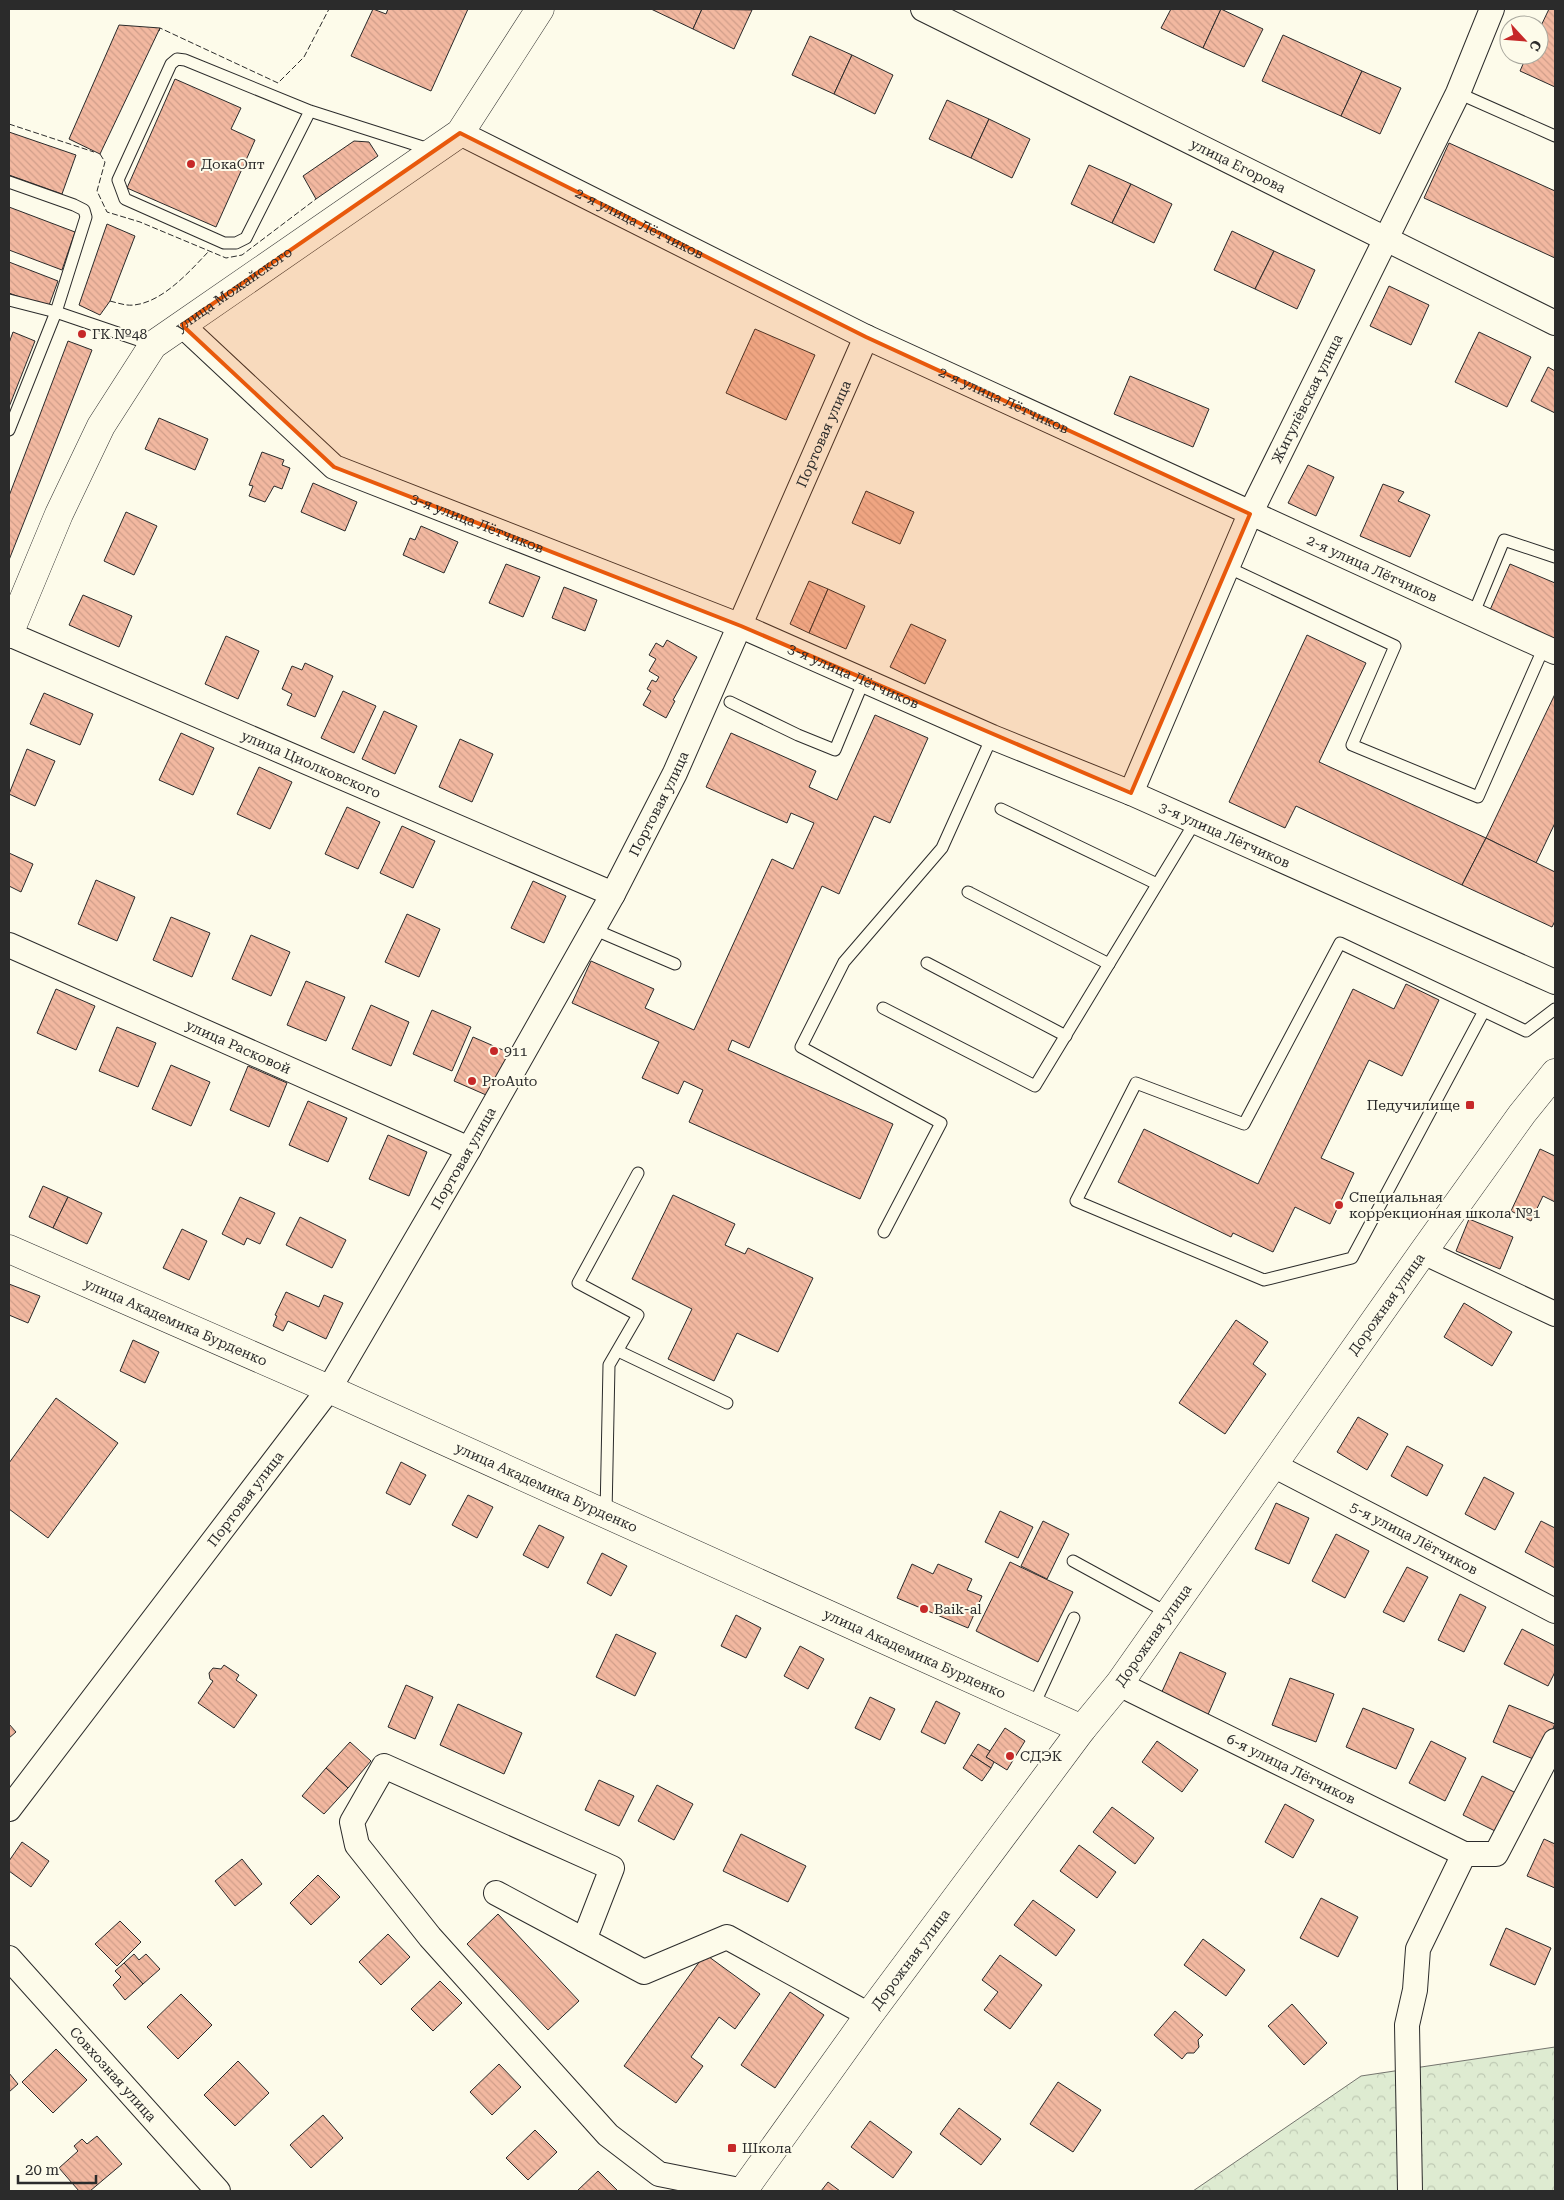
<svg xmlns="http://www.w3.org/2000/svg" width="1564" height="2200" viewBox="0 0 1564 2200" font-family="'Roboto Serif',serif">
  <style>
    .forest { fill: url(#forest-crowns); stroke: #74746e }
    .building { fill: url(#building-back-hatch); stroke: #2b2b2b }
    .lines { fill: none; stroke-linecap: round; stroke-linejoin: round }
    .service-casing { stroke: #2b2b2b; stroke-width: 13 }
    .minor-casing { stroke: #2b2b2b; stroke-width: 26 }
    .tertiary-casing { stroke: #2b2b2b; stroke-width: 29 }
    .secondary-casing { stroke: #2b2b2b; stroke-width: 29 }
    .service { stroke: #fdfbea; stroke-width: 11 }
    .minor { stroke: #fdfbea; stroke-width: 24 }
    .tertiary { stroke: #fdfbea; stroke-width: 28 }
    .secondary { stroke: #fdfbea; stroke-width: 28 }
    .fence { stroke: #2b2b2b; stroke-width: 1; stroke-dasharray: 6 2.5; stroke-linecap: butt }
    .marked { fill: #e8590c; fill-opacity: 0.2; stroke: #e8590c; stroke-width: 4; stroke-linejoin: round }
    .poi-dot { fill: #c62828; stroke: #fdfbea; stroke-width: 2 }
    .labels { text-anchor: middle; stroke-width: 4; stroke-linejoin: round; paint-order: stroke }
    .poi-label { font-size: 14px; fill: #2b2b2b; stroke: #fdfbea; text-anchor: start }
    .street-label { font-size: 14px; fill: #2b2b2b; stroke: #fdfbea }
  </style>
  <defs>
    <pattern id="forest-crowns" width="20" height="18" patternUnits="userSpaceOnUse" patternTransform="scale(1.25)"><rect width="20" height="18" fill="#deebd1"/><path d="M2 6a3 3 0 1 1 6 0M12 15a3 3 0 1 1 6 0" fill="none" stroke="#bfcab4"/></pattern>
    <pattern id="building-back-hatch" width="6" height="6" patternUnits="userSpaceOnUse" patternTransform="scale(1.25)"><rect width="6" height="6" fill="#f2b8a0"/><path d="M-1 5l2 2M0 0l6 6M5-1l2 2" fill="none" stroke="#d09e8a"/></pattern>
  </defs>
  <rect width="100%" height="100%" fill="#fdfbea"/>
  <path class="forest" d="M1555 2047V2191H1193L1361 2076Z"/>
  <g class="building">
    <path d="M373 9 386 14 388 9H468L431 91 351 56Z"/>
    <path d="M651 9H702L693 29Z"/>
    <path d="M702 9 752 10 734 49 693 29Z"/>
    <path d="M1171 9H1221L1203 48 1161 28Z"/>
    <path d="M1221 9 1263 29 1244 67 1203 48Z"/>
    <path d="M1549 9H1555V87L1520 71 1527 55H1539V30Z"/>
    <path d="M119 25 160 28 100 154 69 139Z"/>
    <path d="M1283 35 1362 71 1341 116 1262 81Z"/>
    <path d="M810 36 852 55 834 94 792 75Z"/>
    <path d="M852 55 893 75 875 114 834 94Z"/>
    <path d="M1362 71 1401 88 1380 134 1341 116Z"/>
    <path d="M175 79 241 108 231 129 255 140 216 227 127 188Z"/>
    <path d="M947 100 989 119 971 158 929 139Z"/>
    <path d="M989 119 1030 139 1012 178 971 158Z"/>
    <path d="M9 132 76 155 62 194 9 175Z"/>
    <path d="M354 141 369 142 378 156 316 199 303 176Z"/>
    <path d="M1449 143 1555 191V258L1424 198Z"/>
    <path d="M1089 165 1131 184 1112 223 1071 204Z"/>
    <path d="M1131 184 1172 204 1154 243 1112 223Z"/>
    <path d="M9 207 75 232 62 270 9 250Z"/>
    <path d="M107 224 135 236 110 301 100 315 79 305Z"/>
    <path d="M1232 231 1274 251 1255 289 1214 270Z"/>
    <path d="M1274 251 1315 270 1297 309 1255 289Z"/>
    <path d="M9 262 58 281 48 308 9 293Z"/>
    <path d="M1389 286 1429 305 1411 345 1370 326Z"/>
    <path d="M755 329 815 355 786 420 726 393Z"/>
    <path d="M13 332 35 341 9 407V343Z"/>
    <path d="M1479 332 1531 357 1507 407 1455 382Z"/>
    <path d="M68 341 92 350 9 560V496Z"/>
    <path d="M1548 367 1555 371V413L1531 401Z"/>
    <path d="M1130 376 1209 409 1193 447 1114 414Z"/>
    <path d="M159 418 208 439 195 470 145 449Z"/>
    <path d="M262 452 284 460 282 465 290 468 282 489 274 486 265 502 249 496 253 486 249 485Z"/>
    <path d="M1308 465 1334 477 1316 516 1288 503Z"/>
    <path d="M313 483 357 502 345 531 301 512Z"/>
    <path d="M1383 484 1404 492 1398 501 1430 515 1410 557 1360 536Z"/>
    <path d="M866 491 914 512 900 544 852 523Z"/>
    <path d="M126 512 157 526 134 575 104 561Z"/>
    <path d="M421 526 458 542 444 573 403 555 410 538 415 540Z"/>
    <path d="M506 564 540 577 523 617 489 603Z"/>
    <path d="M1510 564 1555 583V639L1490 610Z"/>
    <path d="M809 581 828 589 809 633 790 624Z"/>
    <path d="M564 587 597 600 585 631 552 618Z"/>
    <path d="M828 589 865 606 846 649 809 633Z"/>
    <path d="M83 595 132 616 119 647 69 625Z"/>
    <path d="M911 624 946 640 925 684 890 667Z"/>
    <path d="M1307 635 1366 663 1319 762 1486 838 1462 885 1296 806 1285 828 1229 802Z"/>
    <path d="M226 636 259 651 238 699 205 684Z"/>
    <path d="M667 640 697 657 673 700 675 701 666 718 643 705 651 691 647 689 652 680 656 682 659 677 649 671 656 659 649 655 656 643 663 647Z"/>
    <path d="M305 663 333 676 315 717 287 705 292 694 282 689 292 666 302 670Z"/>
    <path d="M343 691 376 706 354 753 321 738Z"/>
    <path d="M44 693 93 714 80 745 30 724Z"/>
    <path d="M1555 694V823L1536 863 1486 838Z"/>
    <path d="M384 711 417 726 395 774 362 759Z"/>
    <path d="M875 715 928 738 890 823 874 816 839 894 822 886 749 1048 732 1040 728 1050 893 1124 860 1199 689 1122 703 1090 684 1081 678 1094 642 1078 659 1042 572 1003 591 961 654 989 645 1008 694 1030 772 859 793 869 814 823 791 813 787 823 706 787 731 733 816 771 809 787 837 800Z"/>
    <path d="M181 733 214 748 193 795 159 780Z"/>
    <path d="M460 739 493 754 472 802 439 787Z"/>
    <path d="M27 749 55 761 35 806 9 794Z"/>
    <path d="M259 767 292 782 270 829 237 814Z"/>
    <path d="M347 807 380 822 358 869 325 854Z"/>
    <path d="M402 826 435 841 413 888 380 873Z"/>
    <path d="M1486 838 1555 872V921L1552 927 1462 885Z"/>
    <path d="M9 853 33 864 21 892 9 886Z"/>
    <path d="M96 880 135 897 117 941 78 924Z"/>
    <path d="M533 881 566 896 544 943 511 928Z"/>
    <path d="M407 914 440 929 419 977 385 962Z"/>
    <path d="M171 917 210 933 192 977 153 960Z"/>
    <path d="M251 935 290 952 271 996 232 979Z"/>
    <path d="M306 981 345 997 326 1041 287 1025Z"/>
    <path d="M1406 984 1439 1000 1402 1076 1369 1060 1321 1158 1354 1173 1330 1224 1295 1207 1273 1252 1233 1233 1231 1237 1118 1182 1144 1129 1258 1184 1353 989 1394 1009Z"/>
    <path d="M56 989 95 1006 76 1050 37 1033Z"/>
    <path d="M371 1005 409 1022 391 1066 352 1049Z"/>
    <path d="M432 1010 471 1027 452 1071 413 1054Z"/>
    <path d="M117 1027 156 1043 138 1087 99 1071Z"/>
    <path d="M473 1037 512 1054 493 1098 454 1081Z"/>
    <path d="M171 1065 210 1082 191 1126 152 1109Z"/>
    <path d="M248 1066 287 1083 269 1127 230 1110Z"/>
    <path d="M308 1101 347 1118 328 1162 289 1145Z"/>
    <path d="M388 1135 427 1152 409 1196 369 1179Z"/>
    <path d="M1540 1149 1555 1156V1202L1543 1196 1531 1221 1511 1211Z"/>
    <path d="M43 1186 68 1197 53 1228 29 1217Z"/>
    <path d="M673 1195 735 1224 725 1245 745 1254 748 1248 813 1278 778 1352 737 1333 714 1381 668 1359 692 1309 632 1279Z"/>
    <path d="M68 1197 102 1213 87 1244 53 1228Z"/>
    <path d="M240 1197 275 1213 260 1244 247 1238 244 1245 222 1234Z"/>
    <path d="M300 1217 346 1240 332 1268 286 1245Z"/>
    <path d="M1469 1219 1513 1237 1500 1269 1456 1251Z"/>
    <path d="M182 1229 207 1241 189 1280 163 1268Z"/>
    <path d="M9 1284 40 1296 28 1323 9 1315Z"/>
    <path d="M286 1292 319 1307 324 1295 343 1303 326 1339 288 1321 283 1331 273 1326 277 1316 275 1315Z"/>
    <path d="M1464 1303 1512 1332 1492 1366 1444 1337Z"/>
    <path d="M1236 1320 1268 1342 1253 1364 1266 1374 1225 1434 1179 1403Z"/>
    <path d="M133 1340 159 1352 145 1383 120 1371Z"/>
    <path d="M56 1398 118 1443 48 1538 9 1509V1463Z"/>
    <path d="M1358 1417 1388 1434 1367 1470 1337 1452Z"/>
    <path d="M1407 1446 1443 1465 1427 1496 1391 1476Z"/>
    <path d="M401 1462 426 1475 410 1505 386 1493Z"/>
    <path d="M1484 1477 1514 1493 1495 1530 1465 1514Z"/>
    <path d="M468 1495 493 1507 477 1538 452 1525Z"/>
    <path d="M1276 1503 1309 1518 1289 1564 1255 1549Z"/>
    <path d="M1000 1511 1033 1527 1018 1558 985 1542Z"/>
    <path d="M1043 1521 1069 1534 1047 1579 1021 1566Z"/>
    <path d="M1541 1521 1555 1528V1568L1525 1552Z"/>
    <path d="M539 1525 564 1537 548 1568 523 1555Z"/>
    <path d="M1336 1534 1369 1551 1345 1598 1312 1581Z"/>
    <path d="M602 1553 627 1566 611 1596 587 1583Z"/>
    <path d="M1010 1562 1073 1592 1038 1662 976 1631Z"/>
    <path d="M912 1564 933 1574 938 1564 972 1579 967 1590 982 1596 968 1628 897 1598Z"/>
    <path d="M1407 1567 1428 1577 1404 1622 1383 1612Z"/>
    <path d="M1460 1594 1486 1607 1464 1652 1438 1640Z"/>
    <path d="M736 1615 761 1628 746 1658 721 1646Z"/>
    <path d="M1522 1629 1555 1646V1672L1548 1686 1504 1664Z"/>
    <path d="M616 1634 656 1653 635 1696 596 1677Z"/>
    <path d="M800 1646 824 1659 808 1689 784 1676Z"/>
    <path d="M1180 1652 1226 1673 1207 1717 1160 1696Z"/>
    <path d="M224 1665 239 1675 236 1680 257 1695 234 1728 198 1703 213 1681 210 1679 209 1673 213 1668 221 1669Z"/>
    <path d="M1290 1678 1334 1694 1316 1742 1272 1725Z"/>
    <path d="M406 1685 433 1697 415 1739 388 1727Z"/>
    <path d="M870 1697 895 1709 880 1740 855 1728Z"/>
    <path d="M936 1701 960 1713 945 1744 921 1732Z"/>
    <path d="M458 1704 522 1733 504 1774 440 1745Z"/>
    <path d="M1509 1705 1555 1724 1538 1761 1493 1742Z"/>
    <path d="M1363 1708 1414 1729 1396 1769 1346 1747Z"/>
    <path d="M9 1724 16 1732 9 1738Z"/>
    <path d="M1005 1728 1025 1741 1007 1770 986 1757Z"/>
    <path d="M1157 1741 1198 1770 1182 1792 1142 1762Z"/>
    <path d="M1431 1741 1466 1758 1445 1801 1409 1783Z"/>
    <path d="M350 1742 371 1761 348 1788 326 1768Z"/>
    <path d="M978 1744 990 1751 986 1757 994 1762 991 1768 971 1755Z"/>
    <path d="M971 1755 991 1768 982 1781 963 1768Z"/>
    <path d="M326 1768 348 1788 324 1814 302 1796Z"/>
    <path d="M1482 1776 1516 1793 1497 1832 1463 1815Z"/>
    <path d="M599 1780 634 1796 619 1826 585 1810Z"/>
    <path d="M657 1785 693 1804 674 1840 638 1821Z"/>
    <path d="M1285 1804 1314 1820 1293 1858 1265 1842Z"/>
    <path d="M1112 1807 1154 1838 1135 1864 1093 1832Z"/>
    <path d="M741 1834 806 1866 788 1902 723 1871Z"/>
    <path d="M1544 1839 1555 1844V1888L1527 1876Z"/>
    <path d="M22 1842 49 1861 31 1887 9 1871V1861Z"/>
    <path d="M1079 1845 1116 1872 1097 1898 1060 1871Z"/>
    <path d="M242 1859 262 1884 235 1906 215 1881Z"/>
    <path d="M318 1875 340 1897 311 1925 290 1903Z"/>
    <path d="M1321 1898 1358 1917 1338 1957 1300 1938Z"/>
    <path d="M1033 1900 1075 1930 1056 1956 1014 1925Z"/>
    <path d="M498 1914 579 2001 548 2030 467 1944Z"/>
    <path d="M120 1921 141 1942 117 1966 95 1944Z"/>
    <path d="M1506 1928 1551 1948 1535 1985 1490 1965Z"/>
    <path d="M388 1934 410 1957 381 1985 359 1962Z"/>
    <path d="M1203 1939 1245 1970 1226 1996 1184 1965Z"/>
    <path d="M134 1954 139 1960 146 1954 160 1969 143 1984 124 1963Z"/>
    <path d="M705 1954 760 1994 735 2029 719 2017 691 2057 703 2066 676 2103 624 2066Z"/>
    <path d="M1000 1955 1042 1985 1010 2029 984 2010 998 1992 982 1980Z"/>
    <path d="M124 1963 143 1984 125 2000 113 1985 121 1977 115 1971Z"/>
    <path d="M440 1981 462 2003 433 2031 411 2009Z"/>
    <path d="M790 1992 824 2015 775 2088 741 2065Z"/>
    <path d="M181 1994 212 2025 178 2059 147 2027Z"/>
    <path d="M1292 2004 1327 2043 1304 2065 1268 2026Z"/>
    <path d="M1175 2011 1203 2035 1198 2040 1199 2047 1194 2053H1187L1182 2059 1154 2035Z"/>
    <path d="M56 2049 87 2080 53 2113 22 2082Z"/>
    <path d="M238 2061 269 2093 235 2126 204 2095Z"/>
    <path d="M499 2064 521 2087 492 2115 470 2092Z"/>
    <path d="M9 2073 18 2084 9 2092Z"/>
    <path d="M1058 2082 1101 2110 1073 2152 1030 2124Z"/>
    <path d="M959 2108 1001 2139 981 2165 940 2134Z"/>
    <path d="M323 2115 343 2138 311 2168 290 2145Z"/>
    <path d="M870 2121 912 2152 893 2178 851 2147Z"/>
    <path d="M535 2130 557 2152 528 2180 506 2158Z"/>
    <path d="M97 2136 122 2164 90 2191H79L59 2168 78 2151 74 2146 82 2139 87 2144Z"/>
    <path d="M598 2171 618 2191H577Z"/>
    <path d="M828 2182 840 2191H821Z"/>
  </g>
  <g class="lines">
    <defs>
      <g id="service">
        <path d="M1458 93 1555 136"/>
        <path d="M310 111 246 238 236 243H224L125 199 118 180 171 64 177 59 185 60 310 111 432 150"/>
        <path d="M9 182 74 205 84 210 86 217 56 312 9 430"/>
        <path d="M9 300 56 312 153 345"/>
        <path d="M1227 567 1395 646 1352 745 1478 797 1544 647"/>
        <path d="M1473 615 1504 540 1555 557"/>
        <path d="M730 702 798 735 835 750 864 680"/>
        <path d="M1001 809 1157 884"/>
        <path d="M968 892 1109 964"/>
        <path d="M593 929 675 964"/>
        <path d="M927 963 1066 1036"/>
        <path d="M883 1008 1035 1086 1195 822"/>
        <path d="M1484 1011 1352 1258 1264 1280 1076 1201 1136 1083 1244 1124 1340 943 1526 1031 1555 1009"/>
        <path d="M884 1232 941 1123 801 1047 844 962 942 848 992 737"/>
        <path d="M618 1351 727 1403"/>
        <path d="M606 1514 609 1365 638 1315 578 1283 638 1173"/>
        <path d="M1073 1561 1168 1613"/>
        <path d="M1033 1707 1074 1618"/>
      </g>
      <g id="minor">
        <path id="s1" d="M923 9 1555 323"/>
        <path id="s2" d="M460 133 866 337 1555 652"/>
        <path id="s3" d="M182 325 334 467 741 626 992 737 1131 793 1555 982"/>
        <path id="s4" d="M9 634 613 894"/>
        <path id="s5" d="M1131 793 1250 514 1458 93 1492 9"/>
        <path id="s6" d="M9 945 469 1149"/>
        <path d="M1423 1252 1555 1314"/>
        <path id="s7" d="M1273 1465 1555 1611"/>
        <path id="s8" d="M1119 1684 1464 1854"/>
        <path id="s9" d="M9 1809 329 1389 469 1149 613 894 675 773 866 337"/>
        <path d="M496 1893 584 1940"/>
        <path id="s10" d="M9 1958 218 2191"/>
        <path d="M744 2191 659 2174 608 2135 430 1937 357 1845 352 1822 384 1766 612 1868 584 1940 644 1972 727 1937 869 2015"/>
        <path d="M1410 2191 1407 2025 1415 1990 1418 1949 1464 1854H1496L1555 1741"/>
      </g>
      <g id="tertiary">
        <path id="s11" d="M9 634 59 514 101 426 153 345 460 133 540 9"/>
        <path id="s12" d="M9 1249 329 1389 1082 1729"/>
      </g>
      <g id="secondary">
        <path id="s13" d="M743 2191 869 2015 1082 1729 1119 1684 1423 1252 1522 1114 1555 1073"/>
      </g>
    </defs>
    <use href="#service" class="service-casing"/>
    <use href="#minor" class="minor-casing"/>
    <use href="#tertiary" class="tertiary-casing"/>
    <use href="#secondary" class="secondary-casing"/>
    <use href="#service" class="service"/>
    <use href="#minor" class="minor"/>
    <use href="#tertiary" class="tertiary"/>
    <use href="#secondary" class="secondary"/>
    <g class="fence">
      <path d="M159 31 160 28 278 83 304 57 329 9"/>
      <path d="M9 124 94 152"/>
      <path d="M100 154 105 162 97 191 107 212 140 222 226 258 242 255 316 199"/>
      <path d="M110 301C118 303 126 306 134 305 163 302 190 271 209 251"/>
    </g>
  </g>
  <path class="marked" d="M460 133 866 337 1250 514 1131 793 741 626 334 467 182 325Z"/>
  <g class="poi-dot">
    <circle cx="191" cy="164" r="5"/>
    <circle cx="82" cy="334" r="5"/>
    <circle cx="494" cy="1051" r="5"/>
    <circle cx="472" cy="1081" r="5"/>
    <rect x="1465" y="1100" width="10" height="10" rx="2.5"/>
    <circle cx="1339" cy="1205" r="5"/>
    <circle cx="924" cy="1609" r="5"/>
    <circle cx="1010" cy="1756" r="5"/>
    <rect x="727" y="2143" width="10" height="10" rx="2.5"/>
  </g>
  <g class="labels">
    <g class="poi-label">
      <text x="201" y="169">ДокаОпт</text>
      <text x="92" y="339">ГК №48</text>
      <text x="504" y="1056">911</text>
      <text x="482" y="1086">ProAuto</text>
      <text x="1460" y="1110" text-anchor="end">Педучилище</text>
      <text x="1349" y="1202">Специальная<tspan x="1349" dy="16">коррекционная школа №1</tspan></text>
      <text x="934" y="1614">Baik-al</text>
      <text x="1020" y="1761">СДЭК</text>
      <text x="742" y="2153">Школа</text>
    </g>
    <g class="street-label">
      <text dy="5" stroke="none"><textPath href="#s1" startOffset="352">улица Егорова</textPath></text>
      <text dy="5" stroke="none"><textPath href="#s2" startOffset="201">2-я улица Лётчиков</textPath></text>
      <text dy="5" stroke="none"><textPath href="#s11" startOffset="422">улица Можайского</textPath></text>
      <text dy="5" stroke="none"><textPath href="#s5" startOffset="432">Жигулёвская улица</textPath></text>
      <text dy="5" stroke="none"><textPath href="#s2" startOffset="606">2-я улица Лётчиков</textPath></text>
      <text dy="5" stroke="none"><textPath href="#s9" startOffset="1605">Портовая улица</textPath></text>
      <text dy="5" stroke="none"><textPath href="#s3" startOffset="362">3-я улица Лётчиков</textPath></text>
      <text dy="5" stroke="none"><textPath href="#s2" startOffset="1011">2-я улица Лётчиков</textPath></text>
      <text dy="5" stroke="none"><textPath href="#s3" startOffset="768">3-я улица Лётчиков</textPath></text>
      <text dy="5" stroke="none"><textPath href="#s4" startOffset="329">улица Циолковского</textPath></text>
      <text dy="5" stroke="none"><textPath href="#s9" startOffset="1200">Портовая улица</textPath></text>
      <text dy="5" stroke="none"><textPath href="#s3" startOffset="1172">3-я улица Лётчиков</textPath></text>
      <text dy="5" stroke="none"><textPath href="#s6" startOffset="251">улица Расковой</textPath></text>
      <text dy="5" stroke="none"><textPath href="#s9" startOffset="795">Портовая улица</textPath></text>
      <text dy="5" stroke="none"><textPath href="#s13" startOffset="1096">Дорожная улица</textPath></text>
      <text dy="5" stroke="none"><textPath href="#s12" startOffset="182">улица Академика Бурденко</textPath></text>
      <text dy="5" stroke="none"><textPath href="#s12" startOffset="588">улица Академика Бурденко</textPath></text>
      <text dy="5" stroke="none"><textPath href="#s9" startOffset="390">Портовая улица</textPath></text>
      <text dy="5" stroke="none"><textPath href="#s7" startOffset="159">5-я улица Лётчиков</textPath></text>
      <text dy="5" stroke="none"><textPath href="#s13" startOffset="691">Дорожная улица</textPath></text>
      <text dy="5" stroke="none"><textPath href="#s12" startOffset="992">улица Академика Бурденко</textPath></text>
      <text dy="5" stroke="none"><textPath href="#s8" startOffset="192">6-я улица Лётчиков</textPath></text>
      <text dy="5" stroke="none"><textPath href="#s13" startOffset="286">Дорожная улица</textPath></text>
      <text dy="5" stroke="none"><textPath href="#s10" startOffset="156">Совхозная улица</textPath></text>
    </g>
  </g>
  <rect width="1564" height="2200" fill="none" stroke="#2b2b2b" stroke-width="20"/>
  <g transform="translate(1524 40) rotate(116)"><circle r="24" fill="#fdfbea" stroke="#a9a89e"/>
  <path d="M0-4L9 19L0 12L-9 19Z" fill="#c62828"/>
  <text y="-8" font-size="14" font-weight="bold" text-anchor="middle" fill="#2b2b2b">С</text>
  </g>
  <path d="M18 2175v8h78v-8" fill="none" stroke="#2b2b2b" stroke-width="2.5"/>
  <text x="25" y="2175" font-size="15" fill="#2b2b2b" stroke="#fdfbea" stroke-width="4" paint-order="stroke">20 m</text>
</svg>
